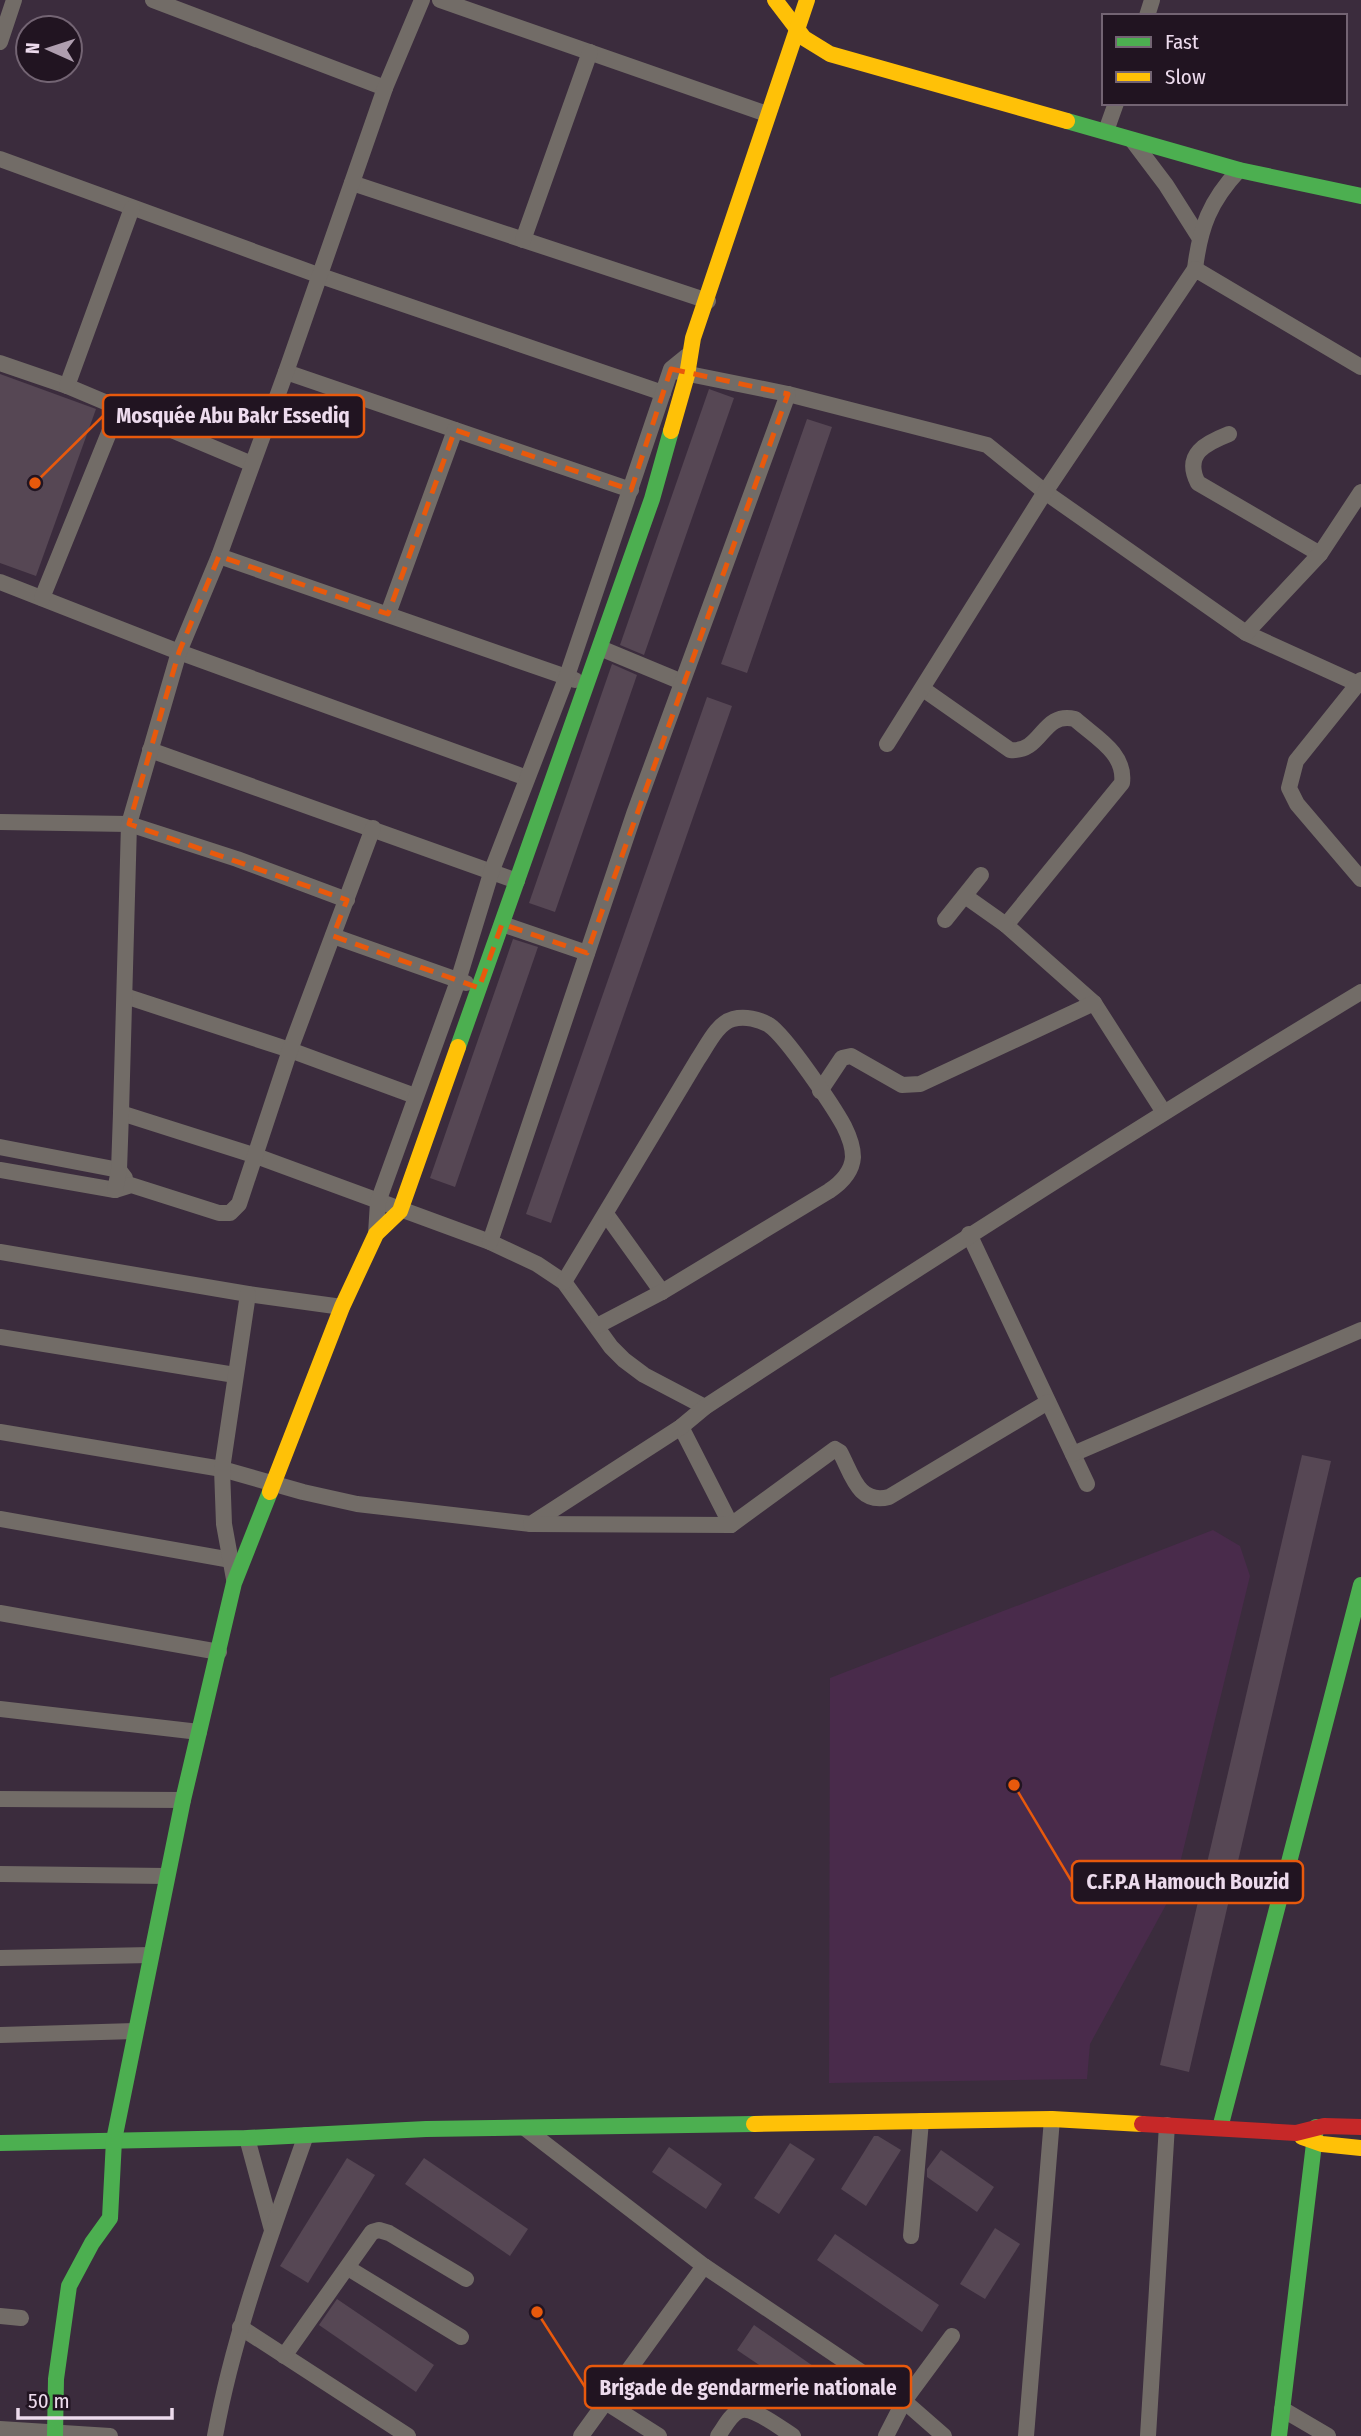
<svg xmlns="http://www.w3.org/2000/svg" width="1361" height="2436" viewBox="0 0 1361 2436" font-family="'Fira Sans Condensed',sans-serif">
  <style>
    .built { fill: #492b4b }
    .building { fill: #564754 }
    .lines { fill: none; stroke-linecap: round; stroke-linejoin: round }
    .street { stroke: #726c67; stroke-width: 16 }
    .fast { stroke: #4caf50; stroke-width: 16 }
    .slow { stroke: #ffc107; stroke-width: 16 }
    .jam { stroke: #c62828; stroke-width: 16 }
    .marked { fill: none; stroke: #e8590c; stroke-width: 5; stroke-dasharray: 14 9; stroke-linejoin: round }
    .leader { fill: none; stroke: #e8590c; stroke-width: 2.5 }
    .callout-dot { fill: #e8590c; stroke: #211421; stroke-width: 2.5 }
    .callout { fill: #211421; stroke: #e8590c; stroke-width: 2.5 }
    .callout-label { font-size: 21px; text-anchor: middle; font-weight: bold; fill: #eddbed }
  </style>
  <rect width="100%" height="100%" fill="#3b2c3d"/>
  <path class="built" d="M1213 1530 1240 1546 1250 1576 1173 1892 1090 2044 1087 2079 829 2083 830 1678Z"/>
  <g class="building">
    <path d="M0 374 96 409 36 576 0 563Z"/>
    <path d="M709 389 734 398 644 655 620 645Z"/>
    <path d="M807 419 832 427 747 673 721 664Z"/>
    <path d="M612 664 637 675 555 912 529 903Z"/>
    <path d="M707 697 732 706 551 1223 526 1214Z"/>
    <path d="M513 939 538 947 455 1187 430 1178Z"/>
    <path d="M1302 1455 1331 1461 1189 2072 1160 2065Z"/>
    <path d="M874 2136H878L901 2150 866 2206 841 2189Z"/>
    <path d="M790 2143 815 2159 779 2214 754 2198Z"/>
    <path d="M669 2147 722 2184 706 2209 652 2172Z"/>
    <path d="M941 2150 994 2187 977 2212 927 2177V2169Z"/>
    <path d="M347 2158 375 2175 308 2283 280 2266Z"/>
    <path d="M424 2158 528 2229 510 2256 405 2184Z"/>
    <path d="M995 2228 1020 2244 985 2299 960 2284Z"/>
    <path d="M835 2234 939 2305 922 2332 817 2260Z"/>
    <path d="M337 2299 434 2365 416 2392 319 2325Z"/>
    <path d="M754 2325 839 2384 823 2408 737 2350Z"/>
  </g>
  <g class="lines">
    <g class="street">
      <path d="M153 0 385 88"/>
      <path d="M440 0 767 114"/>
      <path d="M1147 16 1152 0"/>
      <path d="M0 42 14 0"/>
      <path d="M1106 131 1116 103"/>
      <path d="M1132 140 1166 185 1199 237"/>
      <path d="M0 159 318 275 663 393"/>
      <path d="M352 183 708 301"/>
      <path d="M523 240 590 52"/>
      <path d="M1195 269C1200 227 1210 201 1239 170"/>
      <path d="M0 363 67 386 252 464"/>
      <path d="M286 372 631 490"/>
      <path d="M679 372 788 394 987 445 1045 492 1246 633 1358 684"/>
      <path d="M67 386 132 208"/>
      <path d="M1229 434C1206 443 1183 454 1198 483L1320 554"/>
      <path d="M219 556 575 680"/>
      <path d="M0 582 179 652 527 778"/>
      <path d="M42 598 119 408"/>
      <path d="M388 614 455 430"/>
      <path d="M1246 633 1320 554 1361 492"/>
      <path d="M600 648 682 682"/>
      <path d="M1361 680 1296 761 1289 788 1297 804 1361 879"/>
      <path d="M923 689 1010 750C1043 753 1041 711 1075 719 1095 737 1126 753 1122 783L1006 925 1094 1003 1163 1111"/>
      <path d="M887 744 1045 492 1195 269 1361 367"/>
      <path d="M150 750 517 881"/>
      <path d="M0 822 129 824 237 859 347 900"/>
      <path d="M965 896 1006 925"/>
      <path d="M945 920 981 875"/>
      <path d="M502 924 587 953"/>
      <path d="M333 936 466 983"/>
      <path d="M125 996 290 1050 415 1096"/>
      <path d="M820 1091 842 1058 851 1056 902 1085 920 1084 1094 1003"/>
      <path d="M121 1113 256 1156 490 1242 537 1264 564 1282 611 1347 624 1360 644 1375 705 1407"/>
      <path d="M0 1147 119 1170 125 1178"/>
      <path d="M0 1170 115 1190 131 1185 219 1213H230L239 1204 290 1050 373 828"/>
      <path d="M115 1190 119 1170 121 1113 129 824 179 652 219 556 286 372 385 88 422 0"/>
      <path d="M606 1214 662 1292"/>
      <path d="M376 1234 378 1202 458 981 492 870 567 676 671 369 687 356"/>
      <path d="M969 1234 1087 1484"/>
      <path d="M490 1242 634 814 788 394"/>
      <path d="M0 1252 248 1294 342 1307"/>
      <path d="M564 1282 698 1059C707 1046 717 1023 733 1019 745 1016 759 1019 769 1025 786 1036 833 1106 844 1126 848 1134 853 1147 853 1157 852 1172 841 1183 829 1191L662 1292 597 1326"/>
      <path d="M0 1337 235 1375"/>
      <path d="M681 1427 731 1525"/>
      <path d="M0 1432 222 1469 303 1492 357 1504 531 1524 681 1427 705 1407C922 1265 1139 1126 1361 992"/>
      <path d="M1073 1454 1361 1330"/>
      <path d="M0 1519 231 1560"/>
      <path d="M531 1524 731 1525 835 1449 840 1452C852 1474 858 1505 889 1497L1048 1402"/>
      <path d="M234 1579 224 1524 222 1469 248 1294"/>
      <path d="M0 1613 219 1652"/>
      <path d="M0 1709 199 1732"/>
      <path d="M0 1799 183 1800"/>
      <path d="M0 1874 167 1876"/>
      <path d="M0 1958 151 1955"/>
      <path d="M0 2035 135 2031"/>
      <path d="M526 2129 704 2266 904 2401 944 2436"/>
      <path d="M247 2138 272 2230"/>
      <path d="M911 2236 921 2121"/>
      <path d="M348 2268 461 2337"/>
      <path d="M0 2316 21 2318"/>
      <path d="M240 2327 408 2436"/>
      <path d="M284 2356 372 2232 379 2230 389 2233 466 2279"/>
      <path d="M607 2403 659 2436"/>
      <path d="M1282 2409 1328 2436"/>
      <path d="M0 2429 110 2436"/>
      <path d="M215 2436C234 2332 271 2234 306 2135"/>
      <path d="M581 2436 704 2266"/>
      <path d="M718 2436C724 2428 730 2415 739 2411 751 2405 782 2429 793 2436"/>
      <path d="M886 2436 904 2401 952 2336"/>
      <path d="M1026 2436 1052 2119"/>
      <path d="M1148 2436 1167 2125"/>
    </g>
    <g class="fast">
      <path d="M1067 121 1239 170 1361 196"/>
      <path d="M458 1047 652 499 671 431"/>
      <path d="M1220 2128 1361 1585"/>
      <path d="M0 2143 247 2138 426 2129 754 2124"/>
      <path d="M55 2436 56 2379 69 2286 92 2243 110 2218 114 2140 183 1800 234 1583 270 1492"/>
      <path d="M1279 2436 1316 2127"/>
    </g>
    <g class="slow">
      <path d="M775 0 804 38 830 54 1067 121"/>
      <path d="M671 431 687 375 693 338 807 0"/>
      <path d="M270 1492 342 1307 376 1234 400 1211 458 1047"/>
      <path d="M754 2124 1052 2119 1142 2124"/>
      <path d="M1302 2137 1322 2144 1361 2148"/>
    </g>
    <path class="jam" d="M1142 2124 1296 2133 1324 2126 1361 2127"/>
  </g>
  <path class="marked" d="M671 369 788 394 587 953 502 924 479 988 333 936 347 900 129 824 179 652 219 556 388 614 455 430 631 490Z"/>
  <path class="leader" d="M35 483L103 416M1014 1785L1072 1882M537 2312L585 2387"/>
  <g class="callout-dot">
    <circle cx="35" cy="483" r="7"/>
    <circle cx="1014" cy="1785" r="7"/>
    <circle cx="537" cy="2312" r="7"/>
  </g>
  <g class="callout">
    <rect x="103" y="395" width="261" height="42" rx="7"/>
    <rect x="1072" y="1861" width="231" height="42" rx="7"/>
    <rect x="585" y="2366" width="326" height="42" rx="7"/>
  </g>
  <g class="callout-label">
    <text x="233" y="423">Mosquée Abu Bakr Essediq</text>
    <text x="1188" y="1889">C.F.P.A Hamouch Bouzid</text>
    <text x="748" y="2395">Brigade de gendarmerie nationale</text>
  </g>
  <rect x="1102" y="14" width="245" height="91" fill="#211421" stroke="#736473" stroke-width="2"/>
  <rect x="1116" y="37" width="35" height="10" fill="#4caf50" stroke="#736473" stroke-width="2"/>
  <text x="1165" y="49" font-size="21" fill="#eddbed">Fast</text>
  <rect x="1116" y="72" width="35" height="10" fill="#ffc107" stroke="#736473" stroke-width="2"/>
  <text x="1165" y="84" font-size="21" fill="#eddbed">Slow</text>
  <g transform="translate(49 49) rotate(273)"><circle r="33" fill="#211421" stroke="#736473" stroke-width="2"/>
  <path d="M0-5L12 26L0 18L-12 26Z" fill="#af9eaf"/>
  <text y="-10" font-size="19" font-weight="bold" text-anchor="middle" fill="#eddbed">N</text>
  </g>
  <path d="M18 2408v10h154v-10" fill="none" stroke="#eddbed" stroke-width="3.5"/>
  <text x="28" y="2408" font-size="21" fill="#eddbed" stroke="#211421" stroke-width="5" paint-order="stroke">50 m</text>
</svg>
